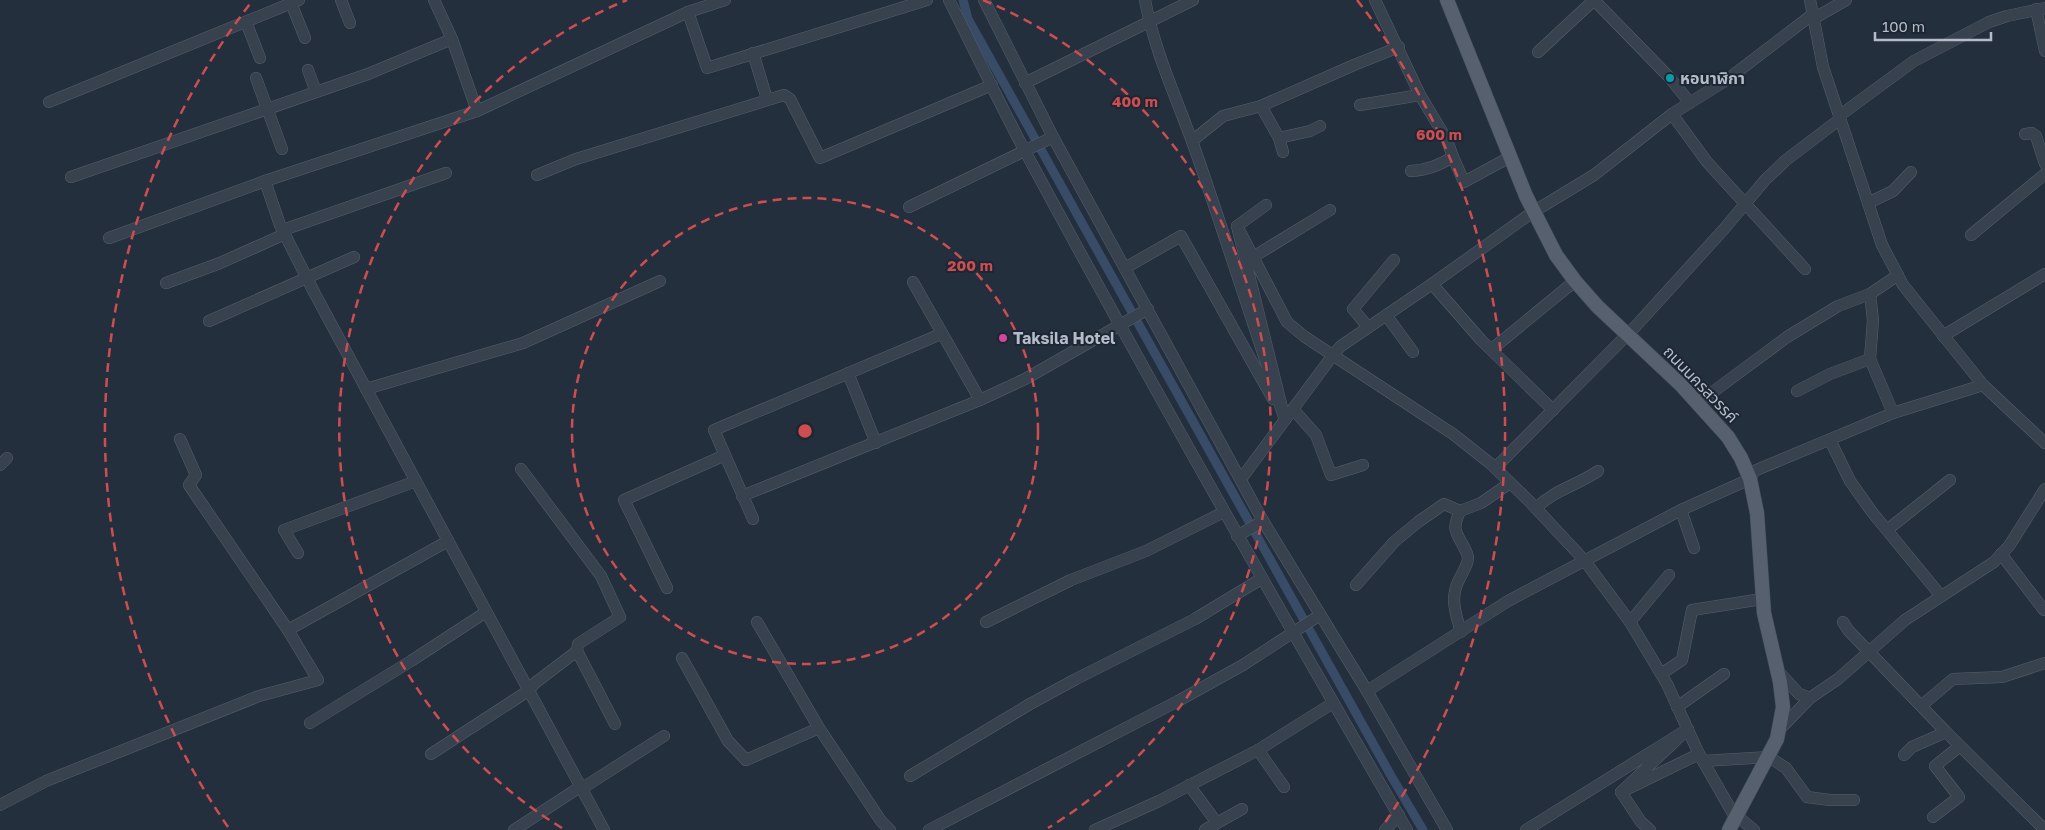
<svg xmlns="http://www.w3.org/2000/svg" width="2045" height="830" viewBox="0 0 2045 830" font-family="'Golos Text','Noto Sans Thai',sans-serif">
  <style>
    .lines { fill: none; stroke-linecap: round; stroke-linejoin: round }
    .canal { stroke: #394c67; stroke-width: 9 }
    .minor-casing { stroke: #565f6c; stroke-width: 12 }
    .major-casing { stroke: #414a57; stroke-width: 15 }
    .minor { stroke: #38414e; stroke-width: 11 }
    .major { stroke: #56606e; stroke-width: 14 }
    .ring { fill: none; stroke: #ce4d50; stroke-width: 2.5; stroke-dasharray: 9 6 }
    .culture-dot { fill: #0f9aa8; stroke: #1d2633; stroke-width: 2 }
    .hotel-dot { fill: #d1479c; stroke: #1d2633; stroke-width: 2 }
    .labels { text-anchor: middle; stroke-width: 4; stroke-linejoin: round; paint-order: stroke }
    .poi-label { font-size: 16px; font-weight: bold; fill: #b4bcc9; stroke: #1d2633; text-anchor: start }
    .street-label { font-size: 16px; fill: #b4bcc9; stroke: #1d2633 }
    .centre { fill: #ce4d50; stroke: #1d2633; stroke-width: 2.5 }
    .ring-label { font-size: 15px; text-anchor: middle; font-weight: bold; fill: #ce4d50; stroke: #1d2633; stroke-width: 4; stroke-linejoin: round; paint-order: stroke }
  </style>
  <rect width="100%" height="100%" fill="#242f3e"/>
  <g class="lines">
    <path class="canal" d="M963 0 968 19 1390 774 1423 830"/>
    <defs>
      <g id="minor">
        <path d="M341 0 350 23"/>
        <path d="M434 0 452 39 477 111"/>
        <path d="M949 0C975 51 999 103 1026 153 1149 381 1277 606 1407 830"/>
        <path d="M984 0 1053 137 1263 521 1367 691 1447 830"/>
        <path d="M1145 0C1155 55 1180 105 1198 158 1228 245 1256 333 1285 420L1237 226 1287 322 1305 337 1453 434 1491 464 1530 502 1585 561 1630 622 1667 684 1699 754 1735 817"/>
        <path d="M1375 0 1420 95 1447 140 1453 157 1464 182 1510 157"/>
        <path d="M1810 0 1823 67 1882 245 1903 285 1983 385 2045 443"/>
        <path d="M291 3 305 38"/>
        <path d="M2036 9 2045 51"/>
        <path d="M688 12 707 68 927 0"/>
        <path d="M1813 19 1846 0"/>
        <path d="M246 22 260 58"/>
        <path d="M1538 52 1594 0 1670 78 1690 103"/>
        <path d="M753 53 767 99"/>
        <path d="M308 70 316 92"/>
        <path d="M256 78 282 149"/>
        <path d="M1025 83 1193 0"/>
        <path d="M49 102 299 0"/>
        <path d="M1360 105 1420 95"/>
        <path d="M1261 106 1279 138 1283 152"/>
        <path d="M1672 114 1707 162 1805 269"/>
        <path d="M1839 116 1914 61 1989 22 2007 16 2045 8"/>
        <path d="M2025 134 2032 133 2036 136 2045 164"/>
        <path d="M1279 138 1310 131 1320 126"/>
        <path d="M1192 141 1223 116 1261 106 1354 65 1399 47"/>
        <path d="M1411 171C1428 170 1439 165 1453 157"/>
        <path d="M537 175 576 159 784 95 790 99 820 158 992 85"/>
        <path d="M71 177 368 74 452 39"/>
        <path d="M265 181 280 225 315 294 604 830"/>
        <path d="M1868 203 1893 191 1911 172"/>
        <path d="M909 207 1053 137"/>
        <path d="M1237 226 1266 205"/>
        <path d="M283 230 446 173"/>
        <path d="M1971 235 2045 174"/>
        <path d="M109 238 265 181 477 111 688 12 725 0"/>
        <path d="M1253 257 1330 210"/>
        <path d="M1125 268 1181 236 1273 399"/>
        <path d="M913 282 980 400"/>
        <path d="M166 283 220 263 285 234"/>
        <path d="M1432 284 1481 340 1553 410"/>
        <path d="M1386 315 1413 352"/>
        <path d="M209 321 354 257"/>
        <path d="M1368 327 1353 309 1394 260"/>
        <path d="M1943 336 2045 274"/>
        <path d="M1492 349 1575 281"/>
        <path d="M848 373 876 443"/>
        <path d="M366 389 523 343 660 281"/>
        <path d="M1797 391 1830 374 1870 359"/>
        <path d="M1698 403 1787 337 1838 306 1870 294"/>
        <path d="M1293 409 1316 435 1331 475 1363 465"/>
        <path d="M1893 413 1870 359 1873 320 1870 294 1898 275"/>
        <path d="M180 439 196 475 189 485 288 630"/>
        <path d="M1830 440 1850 481 1872 512 1941 596"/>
        <path d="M0 465 7 458"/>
        <path d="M1495 468 1634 328 1724 229 1765 180 1786 160 1840 119"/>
        <path d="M1241 479 1333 355 1341 346 1432 284 1533 212 1594 175 1672 114 1728 79 1813 14"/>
        <path d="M742 496 980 400 1025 379 1148 309"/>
        <path d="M1536 508C1556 489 1576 486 1598 471"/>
        <path d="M1681 510 1694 548"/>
        <path d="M1460 511C1452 529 1455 531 1464 547 1465 550 1468 554 1468 558 1468 565 1461 575 1458 582 1450 599 1456 615 1461 632"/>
        <path d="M753 519 714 430 941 334"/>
        <path d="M1887 530 1950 480"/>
        <path d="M1237 536 1263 521"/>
        <path d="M298 553 284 530 416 481"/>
        <path d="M2001 554 2044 610"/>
        <path d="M1356 585 1394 542 1418 522 1444 504 1460 511 1481 503 1510 483"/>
        <path d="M667 588 624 500 725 455"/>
        <path d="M757 622 819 728 881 821 890 830"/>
        <path d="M986 622 1071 580 1146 551 1224 512"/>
        <path d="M1630 622 1669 575"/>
        <path d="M1843 622 1848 630 1946 732 2045 830"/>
        <path d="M577 651 615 724"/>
        <path d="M682 658 728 741 746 760 819 728"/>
        <path d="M1778 671 1799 694 1810 698"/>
        <path d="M1661 674 1682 660 1692 610 1762 599"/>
        <path d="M1367 691 1508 601 1681 510 1750 479 1754 471 1893 413 1983 385"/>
        <path d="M1921 706 1953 679 2002 677 2045 663"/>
        <path d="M1677 707 1724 674"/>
        <path d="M310 723 411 661 486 612"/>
        <path d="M1780 729 1810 698 1838 679 1905 620 1994 562 2009 546 2045 489"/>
        <path d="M1258 750 1284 787"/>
        <path d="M431 754 528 691 535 683 577 651 578 644 620 617 601 576 521 469"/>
        <path d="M1904 755 1912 747 1946 732"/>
        <path d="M1703 761 1769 757 1786 768 1807 797 1830 800H1854"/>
        <path d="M910 776 1030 704 1076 679 1195 619 1261 579"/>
        <path d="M1189 785 1217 823 1205 830"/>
        <path d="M581 789 664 736"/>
        <path d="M1621 792 1641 822 1650 830"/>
        <path d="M0 805 46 781 259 696 318 680 288 630 448 541"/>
        <path d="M1736 815 1754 830"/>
        <path d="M1933 817 1959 797 1935 766 1960 746"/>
        <path d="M1217 823 1242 809"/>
        <path d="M514 830 580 787"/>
        <path d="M929 830 1178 701 1243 665 1320 615"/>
        <path d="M1095 830 1159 801 1258 750 1333 703"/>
        <path d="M1385 830 1399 815"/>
        <path d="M1526 830 1688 729 1621 792 1699 754"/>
      </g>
      <path id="major" d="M1447 0 1526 196 1556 255 1575 281 1597 306 1681 385 1728 437 1741 458 1750 479 1757 513 1764 613 1780 682 1783 707 1777 739 1729 830"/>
    </defs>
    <use href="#minor" class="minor-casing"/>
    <use href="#major" class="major-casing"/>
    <use href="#minor" class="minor"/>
    <use href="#major" class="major"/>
  </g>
  <g class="ring">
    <circle cx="805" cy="431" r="233"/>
    <path d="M562 828A466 466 0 0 1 627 0M983 0A466 466 0 0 1 1048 828"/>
    <path d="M228 827A700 700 0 0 1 253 0M1357 0A700 700 0 0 1 1382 827"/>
  </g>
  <circle class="culture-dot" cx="1670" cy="78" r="5"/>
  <circle class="hotel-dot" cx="1003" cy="338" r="5"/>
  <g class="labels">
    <g class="poi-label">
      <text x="1680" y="84">หอนาฬิกา</text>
      <text x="1013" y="344">Taksila Hotel</text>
    </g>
    <g class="street-label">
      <text transform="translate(1701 384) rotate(46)" y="6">ถนนนครสวรรค์</text>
    </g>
  </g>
  <circle cx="805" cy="431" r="8" class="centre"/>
  <g class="ring-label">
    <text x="1135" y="107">400 m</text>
    <text x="1439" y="140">600 m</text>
    <text x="970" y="271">200 m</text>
  </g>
  <path d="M1875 32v8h116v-8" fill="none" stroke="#b4bcc9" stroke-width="2.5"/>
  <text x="1882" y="32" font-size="15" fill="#b4bcc9" stroke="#1d2633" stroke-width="4" paint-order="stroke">100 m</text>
</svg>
